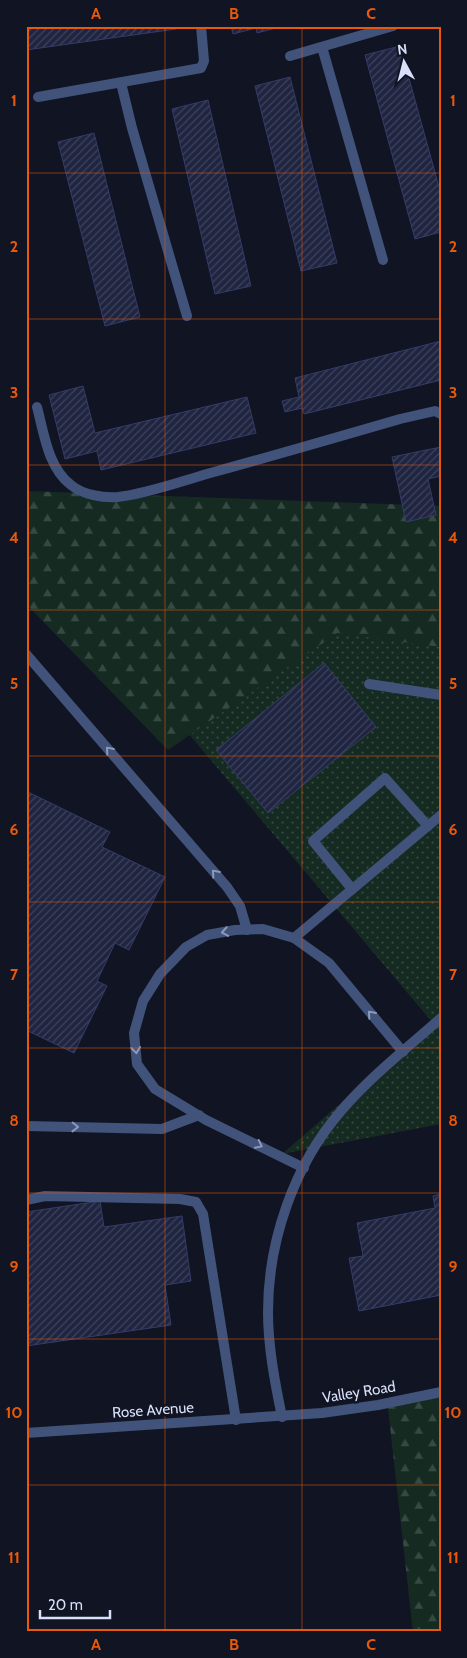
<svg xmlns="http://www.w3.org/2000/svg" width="467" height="1658" viewBox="0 0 467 1658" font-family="Cabin,sans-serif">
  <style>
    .grass { fill: url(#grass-dots) }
    .forest { fill: url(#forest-firs) }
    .building { fill: url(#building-hatch); stroke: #343c69 }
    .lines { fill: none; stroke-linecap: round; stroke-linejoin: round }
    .service { stroke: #41537b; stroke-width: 10 }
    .minor { stroke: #41537b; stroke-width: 10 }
    .oneway { stroke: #8c99ba }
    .grid { fill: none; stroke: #e8590c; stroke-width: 1; stroke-opacity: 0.55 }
    .labels { text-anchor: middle; stroke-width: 5; stroke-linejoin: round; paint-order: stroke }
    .street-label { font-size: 15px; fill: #d7dffa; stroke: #111422 }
    .neatline { fill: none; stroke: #e8590c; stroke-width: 2 }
    .grid-label { font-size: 16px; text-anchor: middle; font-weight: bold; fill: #e8590c }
  </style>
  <defs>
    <pattern id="grass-dots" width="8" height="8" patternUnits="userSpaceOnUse" patternTransform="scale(1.25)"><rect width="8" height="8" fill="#152b22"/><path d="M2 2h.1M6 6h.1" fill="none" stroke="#364943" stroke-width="1.8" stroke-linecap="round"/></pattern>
    <pattern id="forest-firs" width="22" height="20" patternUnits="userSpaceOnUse" patternTransform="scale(1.25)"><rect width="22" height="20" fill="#152b22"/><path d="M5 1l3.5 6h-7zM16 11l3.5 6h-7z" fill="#364943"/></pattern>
    <pattern id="building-hatch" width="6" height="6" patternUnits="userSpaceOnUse" patternTransform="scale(1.25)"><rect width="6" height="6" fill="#1f2440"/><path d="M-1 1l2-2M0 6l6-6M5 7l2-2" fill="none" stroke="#3f435c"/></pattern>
  </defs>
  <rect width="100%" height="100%" fill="#111422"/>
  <path class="grass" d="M335 604 441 631V1124L282 1154 433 1023 182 726Z"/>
  <g class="forest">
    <path d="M26 491 441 506V647L337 633 168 750 26 604Z"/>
    <path d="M441 1389V1632H413L387 1399Z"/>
  </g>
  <g class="building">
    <path d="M26 26H176V29L26 50Z"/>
    <path d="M231 26H283L257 33 256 28 233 34Z"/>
    <path d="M400 46 441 194V232L415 239 365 55Z"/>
    <path d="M290 77 337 263 301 271 255 86Z"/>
    <path d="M208 100 251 286 215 294 172 109Z"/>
    <path d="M94 133 140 317 105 326 58 142Z"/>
    <path d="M441 341V380L304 414 302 408 285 412 282 401 299 397 295 378Z"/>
    <path d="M83 386 95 433 247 397 256 433 101 470 97 451 65 459 49 395Z"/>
    <path d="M441 447V476L428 479 436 515 406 522 392 457Z"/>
    <path d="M324 663 376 727 268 813 216 750Z"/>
    <path d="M26 791 110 832 102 847 165 877 129 950 115 943 97 981 107 986 74 1053 26 1030Z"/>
    <path d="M441 1194V1295L359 1311 349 1258 363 1256 357 1223 435 1208 433 1196Z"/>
    <path d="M100 1201 104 1227 182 1216 191 1281 165 1285 171 1325 26 1346V1212Z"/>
  </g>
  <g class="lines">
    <g class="service">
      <path d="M26 654 227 887 240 906 247 930"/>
      <path d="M369 684 441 695"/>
      <path d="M352 889 313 841 385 778 428 826"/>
      <path d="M294 938 441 815"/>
      <path d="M26 1126 162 1129 199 1115"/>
      <path d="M304 1168 206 1120 155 1089 137 1064 134 1033 143 1001 160 974 186 947 207 935 235 930 263 929 294 938 329 963 403 1052"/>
      <path d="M26 1200 45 1196 180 1199 196 1202 203 1214 236 1420"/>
    </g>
    <g class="minor">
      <path d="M322 47 383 260"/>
      <path d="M290 56 393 26"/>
      <path d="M121 83 132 128 187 316"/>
      <path d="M38 97 201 68 204 61 201 26"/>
      <path d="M37 407C44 433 48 468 71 485 83 495 103 498 118 497 147 494 185 480 214 472 276 455 338 437 400 419L435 411 441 414"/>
      <path d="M282 1417C275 1383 268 1347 268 1312 268 1241 294 1165 341 1111 370 1077 407 1048 441 1018"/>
      <path d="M26 1433 322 1413 378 1405 441 1392"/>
    </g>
  </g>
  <defs><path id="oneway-chevron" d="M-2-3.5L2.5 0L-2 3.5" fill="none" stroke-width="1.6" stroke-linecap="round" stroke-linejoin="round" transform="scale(1.25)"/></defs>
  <g class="oneway">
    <use href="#oneway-chevron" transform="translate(109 750) rotate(-131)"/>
    <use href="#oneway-chevron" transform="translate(215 873) rotate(-131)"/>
    <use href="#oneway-chevron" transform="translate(225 932) rotate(170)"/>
    <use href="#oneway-chevron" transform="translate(371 1014) rotate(-131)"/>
    <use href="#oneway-chevron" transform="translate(136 1050) rotate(84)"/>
    <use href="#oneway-chevron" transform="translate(75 1127) rotate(1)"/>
    <use href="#oneway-chevron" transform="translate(259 1145) rotate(26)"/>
  </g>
  <path class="grid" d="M165 26V1632M302 26V1632M26 173H441M26 319H441M26 465H441M26 610H441M26 756H441M26 902H441M26 1048H441M26 1193H441M26 1339H441M26 1485H441"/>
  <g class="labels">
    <g class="street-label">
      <text transform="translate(359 1392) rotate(-9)" y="5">Valley Road</text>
      <text transform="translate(153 1410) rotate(-4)" y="5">Rose Avenue</text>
    </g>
  </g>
  <rect width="467" height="1658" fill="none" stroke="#111422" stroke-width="55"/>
  <g transform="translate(404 62) rotate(353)" stroke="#111422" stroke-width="4" paint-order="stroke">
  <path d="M0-4L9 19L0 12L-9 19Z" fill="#d7dffa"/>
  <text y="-8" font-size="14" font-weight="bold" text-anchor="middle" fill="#d7dffa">N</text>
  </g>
  <path d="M40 1610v8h70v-8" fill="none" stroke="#d7dffa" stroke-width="2.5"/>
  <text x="48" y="1610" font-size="15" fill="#d7dffa" stroke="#111422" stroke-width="4" paint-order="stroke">20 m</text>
  <rect x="28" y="28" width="412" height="1602" class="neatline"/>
  <g class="grid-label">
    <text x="96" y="19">A</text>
    <text x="234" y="19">B</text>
    <text x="371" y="19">C</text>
    <text x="14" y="106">1</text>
    <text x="453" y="106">1</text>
    <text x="14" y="252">2</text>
    <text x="453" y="252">2</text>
    <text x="14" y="398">3</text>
    <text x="453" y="398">3</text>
    <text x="14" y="543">4</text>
    <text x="453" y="543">4</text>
    <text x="14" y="689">5</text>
    <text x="453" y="689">5</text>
    <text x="14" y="835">6</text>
    <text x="453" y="835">6</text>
    <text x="14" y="980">7</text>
    <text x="453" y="980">7</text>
    <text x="14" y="1126">8</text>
    <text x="453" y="1126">8</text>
    <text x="14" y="1272">9</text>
    <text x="453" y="1272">9</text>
    <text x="14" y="1418">10</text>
    <text x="453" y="1418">10</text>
    <text x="14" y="1563">11</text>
    <text x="453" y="1563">11</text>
    <text x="96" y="1650">A</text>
    <text x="234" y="1650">B</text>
    <text x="371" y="1650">C</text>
  </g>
</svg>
